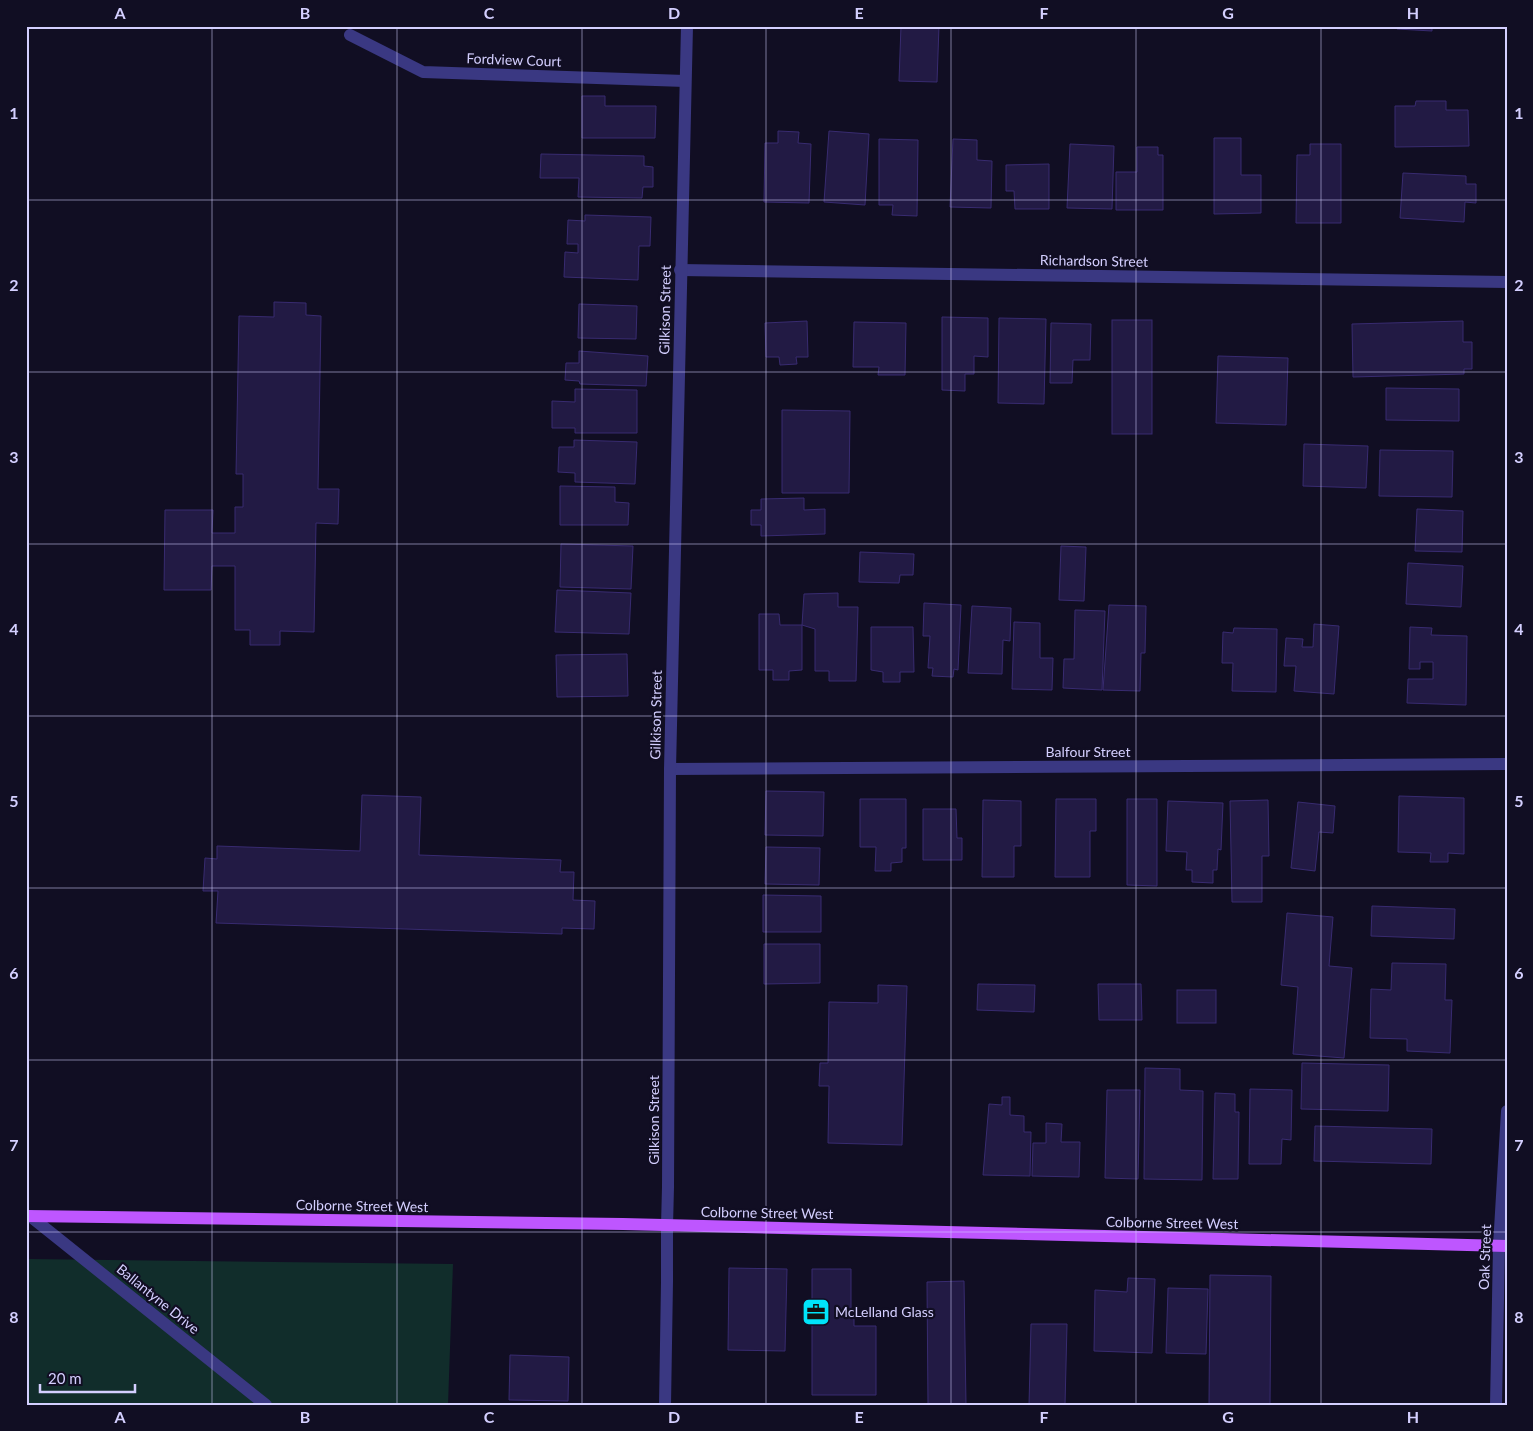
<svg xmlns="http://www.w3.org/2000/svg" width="1533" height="1431" viewBox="0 0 1533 1431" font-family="Lato,sans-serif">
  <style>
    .green { fill: #112d2b }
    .building { fill: #221a44; stroke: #382b70 }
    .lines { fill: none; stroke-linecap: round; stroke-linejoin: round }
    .minor { stroke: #3a3882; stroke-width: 12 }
    .major { stroke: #be56ff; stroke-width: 12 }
    .grid { fill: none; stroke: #d4cfff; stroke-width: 1; stroke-opacity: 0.55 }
    .labels { text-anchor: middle; stroke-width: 4.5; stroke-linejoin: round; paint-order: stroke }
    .street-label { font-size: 14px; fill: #d4cfff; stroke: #110e23 }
    .poi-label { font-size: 14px; fill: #d4cfff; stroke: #110e23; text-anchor: start }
    .neatline { fill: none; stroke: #d4cfff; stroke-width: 2 }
    .grid-label { font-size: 16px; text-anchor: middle; font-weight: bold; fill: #d4cfff }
  </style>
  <rect width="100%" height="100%" fill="#110e23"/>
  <path class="green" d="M26 1259 453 1264 448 1405H26Z"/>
  <g class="building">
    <path d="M901 26H939L937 82 899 81Z"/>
    <path d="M1398 26H1432V31L1397 29Z"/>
    <path d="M582 96H605V106H656L655 138H582Z"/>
    <path d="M1416 101H1446V110H1468L1469 146 1395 147V106H1415Z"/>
    <path d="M778 131 799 132 798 143 811 144 809 203 764 202 765 143H778Z"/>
    <path d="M829 131 869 134 865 205 824 202Z"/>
    <path d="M1214 138H1241V175H1261V213L1214 214Z"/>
    <path d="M879 139 918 140 917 216 892 215 893 205H879Z"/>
    <path d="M953 139 977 140V160L992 161 991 208 950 207Z"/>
    <path d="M1070 144 1114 146 1112 209 1067 208Z"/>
    <path d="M1310 144H1341V223H1296L1297 155H1310Z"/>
    <path d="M1137 147H1158V155H1163V210H1116V172H1137Z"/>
    <path d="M541 154 644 156V166L653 167V187H643L642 198 578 197 579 178H540Z"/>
    <path d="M1049 164V209H1015L1014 191H1006V165Z"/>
    <path d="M1403 173 1466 176V184H1476V203L1465 202 1464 222 1400 218Z"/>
    <path d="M585 215 651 217 650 246H639L638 280 564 277 565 252 578 253V244H567L568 220 585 221Z"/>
    <path d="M274 302 306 303V315L321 316 318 489H339L338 524 316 523 314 632 280 631V645H250V630H235V566H212L211 590H164L165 510H213L212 533H235V507H243V474H236L239 316 274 317Z"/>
    <path d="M579 304 637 306 636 339 578 338Z"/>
    <path d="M942 317 988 318V357L974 356V374H965V391L942 390Z"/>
    <path d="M999 318 1046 319 1044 404 998 403Z"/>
    <rect x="1112" y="320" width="40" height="114"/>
    <path d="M807 321 808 357H796L797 364 780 365 779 357H766L765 323Z"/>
    <path d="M1463 321V342H1472V369H1464V374L1353 377 1352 324Z"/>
    <path d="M854 322 906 323 905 375H878L879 367H853Z"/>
    <path d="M1051 323 1091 324 1090 360H1073L1072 383H1050Z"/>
    <path d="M579 351 648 356 646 386 580 384 579 381 565 380 566 363H579Z"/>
    <path d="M1218 356 1288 358 1286 425 1216 423Z"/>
    <path d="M1386 388 1459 389V421L1386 420Z"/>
    <path d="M575 389 637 390V433H575V428H552V401L575 402Z"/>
    <path d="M782 410 850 411 849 493H782Z"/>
    <path d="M574 440 637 442 635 484 575 482V473L558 472 559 447H574Z"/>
    <path d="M1304 444 1368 446 1366 488 1303 486Z"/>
    <path d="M1380 450 1453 451 1452 497 1379 496Z"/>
    <path d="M560 486 615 487V502L629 503 628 525H560Z"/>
    <path d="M804 498V510L825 509V534L761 536V525H751V510H761V499Z"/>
    <path d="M1417 509 1463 511 1462 552 1415 551Z"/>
    <path d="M561 544 633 546 631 589 560 587Z"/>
    <path d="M1061 546 1086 547 1084 601 1059 600Z"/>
    <path d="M860 552 914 554 913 575H900L899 583 859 582Z"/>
    <path d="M1408 563 1463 566 1461 607 1406 604Z"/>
    <path d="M557 590 631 593 629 634 555 632Z"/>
    <path d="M838 593V607H858L856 681H829V671H815V629L802 625 804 594Z"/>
    <path d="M924 603 961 605 958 670 954 669 953 677 932 676 933 668H928L930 636H923Z"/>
    <path d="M1109 605 1146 606 1145 653H1141L1140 691 1103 690Z"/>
    <path d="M972 606 1011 608 1010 641 1003 640 1002 674 968 673Z"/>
    <path d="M1075 610 1105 611 1102 690 1063 688 1064 659H1074Z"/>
    <path d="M759 614H779L780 625H802V670L789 671V680H773V670H759Z"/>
    <path d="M1014 622 1040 623V658H1053L1052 690 1012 689Z"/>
    <path d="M1314 624 1339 626 1334 694 1294 691 1296 666H1284L1286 638 1303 639 1302 647H1313Z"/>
    <path d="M871 627H913L914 672H900V682H883V672L871 670Z"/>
    <path d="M1410 627 1432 628 1431 635 1467 636 1466 705 1407 703 1408 679H1433V662H1420V669H1409Z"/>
    <path d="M1234 628 1277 629 1276 692 1232 691 1233 663H1222L1223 632 1233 633Z"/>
    <path d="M627 654 628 696 557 697 556 655Z"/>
    <path d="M766 791 824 792 823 836 765 835Z"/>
    <path d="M362 795 421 797 419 855 561 860 560 872H574L573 900 595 901 594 929 562 928V934L216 923 218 891H203L205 858 217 859V846L360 851Z"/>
    <path d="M1399 796 1464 798V854L1448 853V862H1430L1431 853 1398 852Z"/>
    <path d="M860 799H906V848H902V862L891 863V871H875L876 847H860Z"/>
    <path d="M1056 799H1096V831H1090V877H1055Z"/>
    <path d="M1127 799H1157V886L1127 885Z"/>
    <path d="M983 800 1021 801V846H1014V877H982Z"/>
    <path d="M1268 800 1269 856H1262V902H1232L1230 801Z"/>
    <path d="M1168 801 1223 803 1221 850 1218 849 1217 870H1213V883L1192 882V870H1186L1187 852 1166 851Z"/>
    <path d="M1298 802 1335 806 1333 833 1319 832 1315 871 1291 868Z"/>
    <path d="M923 809H956L957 838H962V860H923Z"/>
    <path d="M766 847 820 848 819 885 765 884Z"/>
    <path d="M763 895 821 896V932H763Z"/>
    <path d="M1372 906 1455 909 1454 939 1371 936Z"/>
    <path d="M1287 913 1333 917 1329 966 1352 968 1344 1058 1293 1054 1298 987 1281 985Z"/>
    <path d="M764 944H820V983L764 984Z"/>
    <path d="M1392 963 1446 964 1445 1000H1452L1450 1053 1407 1051V1039L1370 1038 1371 989 1391 990Z"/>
    <path d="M978 984 1035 985 1034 1012 977 1010Z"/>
    <path d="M1098 984H1141L1142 1020H1099Z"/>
    <path d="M878 985 907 986 902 1145 828 1143 829 1086H819L820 1063H828L829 1002 878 1003Z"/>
    <rect x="1177" y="990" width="39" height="33"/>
    <path d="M1302 1063 1389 1065 1388 1111 1301 1109Z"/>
    <path d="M1145 1068 1180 1069V1090L1203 1091 1202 1180 1144 1179Z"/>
    <path d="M1250 1089 1292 1090 1291 1140 1282 1139 1281 1164H1249Z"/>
    <path d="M1107 1090H1140L1138 1179 1105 1178Z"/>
    <path d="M1215 1093 1235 1094V1112H1239L1238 1179H1213Z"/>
    <path d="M1002 1097H1010V1115L1024 1116V1132H1031L1030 1176 983 1175 989 1104 1002 1105Z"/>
    <path d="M1046 1123 1062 1124 1061 1142H1080L1079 1177 1032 1176 1033 1143H1046Z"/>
    <path d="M1315 1126 1432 1129 1431 1164 1314 1161Z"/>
    <path d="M729 1268 787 1269 785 1351 728 1350Z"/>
    <path d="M812 1269H851V1309H854V1326H876V1395H812Z"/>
    <path d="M1210 1275 1271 1276 1270 1405H1209Z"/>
    <path d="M1128 1278 1155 1279 1152 1353 1094 1351 1095 1290 1127 1292Z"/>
    <path d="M964 1281 966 1405H928L927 1282Z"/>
    <path d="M1168 1288 1208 1289 1206 1354 1166 1353Z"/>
    <path d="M1031 1324H1067L1065 1405H1029Z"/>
    <path d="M510 1355 569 1357 568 1401 509 1400Z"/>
  </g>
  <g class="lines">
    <g class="minor">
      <path d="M350 35 423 72 685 81"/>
      <path d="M680 270 1507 282"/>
      <path d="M670 769 1507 764"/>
      <path d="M30 1216 266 1405"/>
      <path d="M665 1405 667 1282V1226L668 1187 670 769 687 26"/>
      <path d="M1496 1405 1499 1246 1507 1111"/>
    </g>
    <path class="major" d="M26 1216 623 1224 1507 1246"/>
  </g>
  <path class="grid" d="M212 26V1405M397 26V1405M582 26V1405M766 26V1405M951 26V1405M1136 26V1405M1321 26V1405M26 200H1507M26 372H1507M26 544H1507M26 716H1507M26 888H1507M26 1060H1507M26 1232H1507"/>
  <defs>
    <symbol id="office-square" viewBox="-11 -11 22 22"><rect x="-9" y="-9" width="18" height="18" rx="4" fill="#00e4fa" stroke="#110e23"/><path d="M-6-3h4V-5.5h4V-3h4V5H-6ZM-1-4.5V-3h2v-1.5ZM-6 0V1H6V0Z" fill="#111"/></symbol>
  </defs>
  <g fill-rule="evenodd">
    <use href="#office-square" x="800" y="1296" width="32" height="32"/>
  </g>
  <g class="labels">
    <g class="street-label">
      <text transform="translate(514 60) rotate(2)" y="5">Fordview Court</text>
      <text transform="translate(1094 261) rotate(1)" y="5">Richardson Street</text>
      <text transform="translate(665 310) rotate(-89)" y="5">Gilkison Street</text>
      <text transform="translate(656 715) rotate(-89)" y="5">Gilkison Street</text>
      <text x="1088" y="757">Balfour Street</text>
      <text transform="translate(654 1120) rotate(-90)" y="5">Gilkison Street</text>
      <text transform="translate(362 1206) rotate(1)" y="5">Colborne Street West</text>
      <text transform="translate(767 1213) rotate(1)" y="5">Colborne Street West</text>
      <text transform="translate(1172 1223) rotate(1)" y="5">Colborne Street West</text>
      <text transform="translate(1485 1257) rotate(-88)" y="5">Oak Street</text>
      <text transform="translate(158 1299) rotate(39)" y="5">Ballantyne Drive</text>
    </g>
    <g class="poi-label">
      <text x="835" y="1317">McLelland Glass</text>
    </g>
  </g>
  <rect width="1533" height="1431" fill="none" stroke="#110e23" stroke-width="55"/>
  <path d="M40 1384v8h95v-8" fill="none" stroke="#d4cfff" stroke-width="2.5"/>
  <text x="48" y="1384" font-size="15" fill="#d4cfff" stroke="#110e23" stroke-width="4" paint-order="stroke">20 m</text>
  <rect x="28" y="28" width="1478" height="1376" class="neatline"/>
  <g class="grid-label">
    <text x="120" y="19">A</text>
    <text x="305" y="19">B</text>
    <text x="489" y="19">C</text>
    <text x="674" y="19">D</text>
    <text x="859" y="19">E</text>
    <text x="1044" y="19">F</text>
    <text x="1228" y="19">G</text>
    <text x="1413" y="19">H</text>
    <text x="14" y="119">1</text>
    <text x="1519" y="119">1</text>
    <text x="14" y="291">2</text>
    <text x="1519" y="291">2</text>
    <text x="14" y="463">3</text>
    <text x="1519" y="463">3</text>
    <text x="14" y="635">4</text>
    <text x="1519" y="635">4</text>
    <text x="14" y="807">5</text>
    <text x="1519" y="807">5</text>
    <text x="14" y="979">6</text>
    <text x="1519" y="979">6</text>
    <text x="14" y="1151">7</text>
    <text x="1519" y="1151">7</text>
    <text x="14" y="1323">8</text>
    <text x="1519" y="1323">8</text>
    <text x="120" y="1423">A</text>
    <text x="305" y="1423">B</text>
    <text x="489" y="1423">C</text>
    <text x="674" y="1423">D</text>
    <text x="859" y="1423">E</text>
    <text x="1044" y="1423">F</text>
    <text x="1228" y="1423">G</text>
    <text x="1413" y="1423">H</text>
  </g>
</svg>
